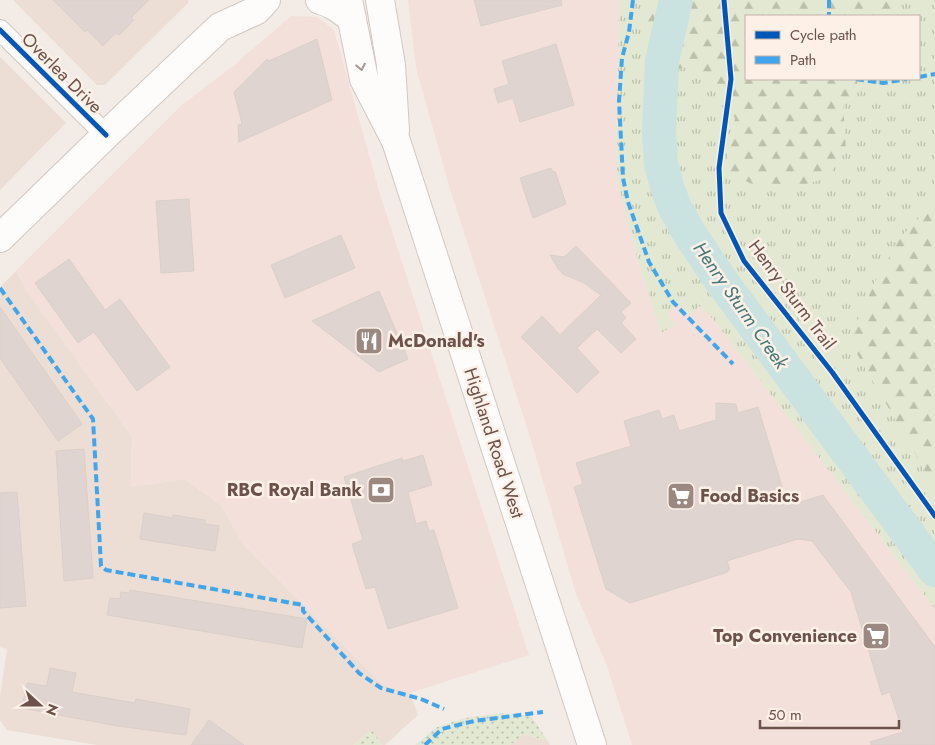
<svg xmlns="http://www.w3.org/2000/svg" width="935" height="745" viewBox="0 0 935 745" font-family="Jost,sans-serif">
  <style>
    .residential { fill: #ecded4 }
    .commercial { fill: #f3e0da }
    .grass { fill: url(#grass-tufts) }
    .forest { fill: url(#forest-firs) }
    .park { fill: url(#park-dots) }
    .lines { fill: none; stroke-linecap: round; stroke-linejoin: round }
    .river { stroke: #cae3e1; stroke-width: 34 }
    .building { fill: #dfd4cf; stroke: #dbcfca }
    .street-casing { stroke: #d0c8c2; stroke-width: 22 }
    .secondary-casing { stroke: #d2c8c3; stroke-width: 30 }
    .street { stroke: #fdfcfb; stroke-width: 20 }
    .secondary { stroke: #fdfcfb; stroke-width: 28 }
    .quiet { stroke: #41a5ec; stroke-width: 4; stroke-dasharray: 8 4; stroke-linecap: butt }
    .cycleway-casing { stroke: #fcf0e7; stroke-width: 8 }
    .cycleway { stroke: #0057b8; stroke-width: 5 }
    .oneway { stroke: #a69691 }
    .labels { text-anchor: middle; stroke-width: 5; stroke-linejoin: round; paint-order: stroke }
    .street-label { font-size: 18px; fill: #6c524b; stroke: #fcf0e7 }
    .poi-label { font-size: 18px; font-weight: bold; fill: #6c524b; stroke: #fcf0e7; text-anchor: start }
    .water-label { font-size: 19px; font-style: italic; fill: #457777; stroke: #fcf0e7 }
  </style>
  <defs>
    <pattern id="grass-tufts" width="24" height="20" patternUnits="userSpaceOnUse" patternTransform="scale(1.25)"><rect width="24" height="20" fill="#e2e8d2"/><path d="M3 7l-1-3M5 7V3M7 7l1-3M15 17l-1-3M17 17v-4M19 17l1-3" fill="none" stroke="#bbbfac"/></pattern>
    <pattern id="forest-firs" width="22" height="20" patternUnits="userSpaceOnUse" patternTransform="scale(1.25)"><rect width="22" height="20" fill="#e2e8d2"/><path d="M5 1l3.5 6h-7zM16 11l3.5 6h-7z" fill="#bbbfac"/></pattern>
    <pattern id="park-dots" width="8" height="8" patternUnits="userSpaceOnUse" patternTransform="scale(1.25)"><rect width="8" height="8" fill="#e2e8d2"/><path d="M2 2h.1M6 6h.1" fill="none" stroke="#bbbfac" stroke-width="1.8" stroke-linecap="round"/></pattern>
  </defs>
  <rect width="100%" height="100%" fill="#f3ece6"/>
  <g class="residential">
    <path d="M13 0H188V3L105 85H97Z"/>
    <path d="M0 57 66 123 0 190Z"/>
    <path d="M16 271 27 291 132 437 131 487 185 479 221 505 243 544 383 685 410 693 418 715 385 745H382L372 730 353 745H97L7 730 0 720V697L7 649 0 647V287Z"/>
    <path d="M524 734 548 741 550 745H510Z"/>
  </g>
  <g class="commercial">
    <path d="M408 0H619L616 175 638 261 661 333 667 313 679 304 699 306 713 319 935 609V745H632L607 666 576 594 530 437 450 189 416 68Z"/>
    <path d="M291 16 317 17 334 30 380 194 529 655 410 693 383 685 243 544 221 505 185 479 131 487 132 437 27 291 16 271 182 105 233 66Z"/>
  </g>
  <path class="grass" d="M619 0H650L642 28 684 66 703 74 735 118 726 172 827 178 846 150 843 103 855 94 858 79H919V16H889L903 0H935V202L900 238 849 340 935 488V609L713 319 699 306 690 316 679 304 667 313 675 325 661 333 638 261 616 175Z"/>
  <g class="forest">
    <path d="M650 0H903L889 16H746V79H858L855 94 843 103 846 150 827 178 782 191 752 184 726 172 735 118 703 74 684 67 676 71 648 63 642 28Z"/>
    <path d="M935 202V488L849 340 875 282 900 238Z"/>
  </g>
  <g class="park">
    <path d="M501 713 531 716 548 741 525 734 510 745H415L437 727 465 718Z"/>
    <path d="M372 730 382 745H353Z"/>
  </g>
  <g class="lines">
    <path class="river" d="M676 0 662 61 659 133 661 164 668 190 675 208 689 233 717 275 935 570"/>
  </g>
  <g class="building">
    <path d="M53 0H149L131 18 134 20 119 35 116 33 103 46 87 30 85 32Z"/>
    <path d="M474 0H561L562 5 481 26Z"/>
    <path d="M317 39 332 100 239 142 238 125 242 124 234 92 267 59 269 61Z"/>
    <path d="M556 44 574 105 520 122 513 98 498 103 494 89 509 84 502 61Z"/>
    <path d="M551 168 553 172 555 171 566 204 533 218 520 178Z"/>
    <path d="M189 199 194 271 161 273 156 201Z"/>
    <path d="M341 235 355 268 285 298 271 265Z"/>
    <path d="M576 246 631 303 621 312 626 318 621 323 636 339 621 353 597 329 577 348 599 372 577 393 521 337 542 316 560 335 601 295 584 283 563 274 559 270 550 255 564 257Z"/>
    <path d="M69 259 105 310 120 299 170 367 137 391 94 332 78 343 35 283Z"/>
    <path d="M379 291 408 359 379 372 312 321Z"/>
    <path d="M0 307 82 424 58 441 0 358Z"/>
    <path d="M716 403 736 404 738 413 758 407 788 506 823 495 935 647V745H871L870 742 903 732 890 692 882 695 851 592 812 541 798 539 727 561 730 570H728V572L630 603 606 589 574 487 583 484 576 463 631 446 624 421 659 410 662 419 674 415 679 431 716 420Z"/>
    <path d="M84 449 93 578 64 581 56 451Z"/>
    <path d="M423 455 432 485 408 492 416 524 426 521 429 531 434 530 458 608 388 629 375 587 366 589 352 544 363 540 344 477 402 458 403 461Z"/>
    <path d="M17 492 26 606 0 608V493Z"/>
    <path d="M144 513 173 518V515L205 520V524L219 526 215 551 140 539Z"/>
    <path d="M130 590 307 619 302 648 107 615 110 598 120 599 121 592 129 593Z"/>
    <path d="M50 668 76 673 72 692 135 703 136 699 190 709 186 735 118 726 22 708 27 683 47 686Z"/>
    <path d="M209 720 244 745H191Z"/>
  </g>
  <g class="lines">
    <defs>
      <path id="street" d="M0 30 106 135"/>
      <g id="secondary">
        <path d="M320 0C333 3 342 11 352 19"/>
        <path d="M348 0 364 79 396 141 592 745"/>
        <path d="M380 0 391 65 395 130"/>
        <path d="M0 238 106 135 220 27 257 10 266 0"/>
      </g>
    </defs>
    <use href="#street" class="street-casing"/>
    <use href="#secondary" class="secondary-casing"/>
    <use href="#street" class="street"/>
    <use href="#secondary" class="secondary"/>
    <g class="quiet">
      <path d="M633 0 629 32 622 58 619 101 623 178 628 202 649 262 673 302 733 364"/>
      <path d="M829 0V16"/>
      <path d="M919 77 935 74"/>
      <path d="M856 79 883 83 907 79"/>
      <path d="M0 288 93 419 101 566 106 570 303 605V611L359 673 381 688 421 699 444 709"/>
      <path d="M425 745 442 729 474 721 543 712"/>
    </g>
    <defs>
      <g id="cycleway">
        <path d="M724 0 731 79 719 168 721 213 744 261 832 372 935 516"/>
        <path d="M0 30 106 135"/>
      </g>
    </defs>
    <use href="#cycleway" class="cycleway-casing"/>
    <use href="#cycleway" class="cycleway"/>
  </g>
  <defs><path id="oneway-chevron" d="M-2-3.5L2.5 0L-2 3.5" fill="none" stroke-width="1.6" stroke-linecap="round" stroke-linejoin="round" transform="scale(1.25)"/></defs>
  <use class="oneway" href="#oneway-chevron" transform="translate(361 67) rotate(79)"/>
  <defs>
    <symbol id="restaurant-square" viewBox="-11 -11 22 22"><rect x="-9" y="-9" width="18" height="18" rx="4" fill="#9b8881" stroke="#fcf0e7"/><path d="M-5-6h1v4h1v-4h1v4h1v-4h1v5L-1.5 .5V6h-2V.5L-5-1ZM5-6V6H3V1.5H1.5Q1.5-4 5-6Z" fill="#fff"/></symbol>
    <symbol id="bank-square" viewBox="-11 -11 22 22"><rect x="-9" y="-9" width="18" height="18" rx="4" fill="#9b8881" stroke="#fcf0e7"/><path d="M-6-4H6V4H-6ZM0-2.3a2.3 2.3 0 1 0 0 4.6a2.3 2.3 0 1 0 0-4.6Z" fill="#fff"/></symbol>
    <symbol id="supermarket-square" viewBox="-11 -11 22 22"><rect x="-9" y="-9" width="18" height="18" rx="4" fill="#9b8881" stroke="#fcf0e7"/><path d="M-6-5.5h2.5l.6 2H6L4.5 2H-2.5L-4.4-4H-6ZM-1.5 3.2a1.3 1.3 0 1 0 .1 0ZM3 3.2a1.3 1.3 0 1 0 .1 0Z" fill="#fff"/></symbol>
  </defs>
  <g fill-rule="evenodd">
    <use href="#restaurant-square" x="353" y="325" width="32" height="32"/>
    <use href="#bank-square" x="365" y="474" width="32" height="32"/>
    <use href="#supermarket-square" x="665" y="480" width="32" height="32"/>
    <use href="#supermarket-square" x="860" y="620" width="32" height="32"/>
  </g>
  <g class="labels">
    <g class="street-label">
      <text transform="translate(62 73) rotate(45)" y="6">Overlea Drive</text>
      <text transform="translate(792 295) rotate(53)" y="6">Henry Sturm Trail</text>
      <text transform="translate(494 443) rotate(72)" y="6">Highland Road West</text>
    </g>
    <g class="poi-label">
      <text x="388" y="347">McDonald's</text>
      <text x="362" y="496" text-anchor="end">RBC Royal Bank</text>
      <text x="700" y="502">Food Basics</text>
      <text x="857" y="642" text-anchor="end">Top Convenience</text>
    </g>
    <g class="water-label">
      <text transform="translate(741 305) rotate(55)" y="7">Henry Sturm Creek</text>
    </g>
  </g>
  <rect x="745" y="15" width="175" height="65" fill="#fcf0e7" stroke="#c2b1a9"/>
  <rect x="755" y="31" width="25" height="8" fill="#0057b8" stroke="#c2b1a9"/>
  <text x="790" y="40" font-size="15" fill="#6c524b">Cycle path</text>
  <rect x="755" y="56" width="25" height="8" fill="#41a5ec" stroke="#c2b1a9"/>
  <text x="790" y="65" font-size="15" fill="#6c524b">Path</text>
  <g transform="translate(40 705) rotate(111)" stroke="#fcf0e7" stroke-width="4" paint-order="stroke">
  <path d="M0-4L9 19L0 12L-9 19Z" fill="#6c524b"/>
  <text y="-8" font-size="14" font-weight="bold" text-anchor="middle" fill="#6c524b">N</text>
  </g>
  <path d="M760 720v8h139v-8" fill="none" stroke="#6c524b" stroke-width="2.5"/>
  <text x="768" y="720" font-size="15" fill="#6c524b" stroke="#fcf0e7" stroke-width="4" paint-order="stroke">50 m</text>
</svg>
